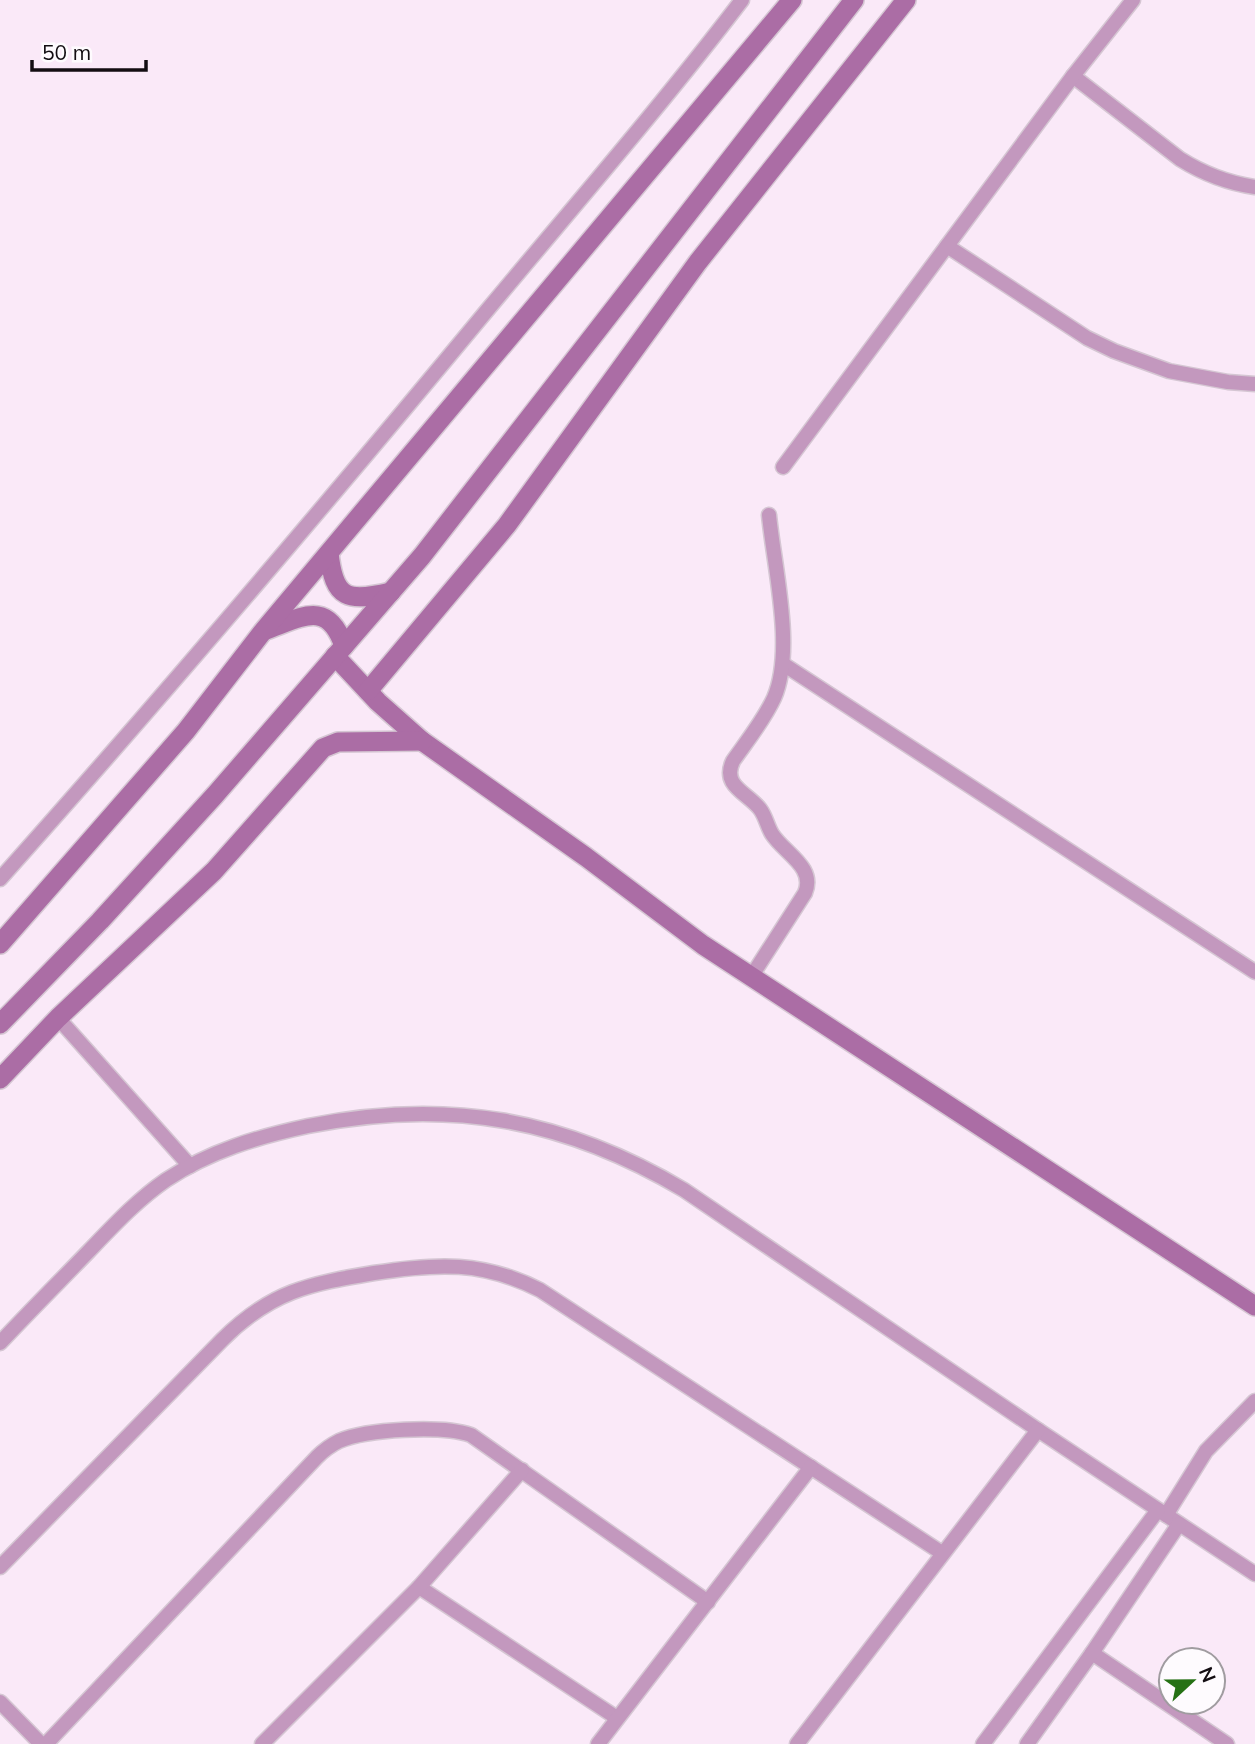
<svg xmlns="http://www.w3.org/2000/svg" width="1255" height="1744" viewBox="0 0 1255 1744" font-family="Mulish,sans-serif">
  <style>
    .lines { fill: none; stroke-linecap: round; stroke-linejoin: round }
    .street-casing { stroke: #d5c6d3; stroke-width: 17 }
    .secondary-casing { stroke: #d5c6d3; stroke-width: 22 }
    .street { stroke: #c398be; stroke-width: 14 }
    .secondary { stroke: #ab6da5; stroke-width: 19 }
  </style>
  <rect width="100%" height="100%" fill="#fae9f8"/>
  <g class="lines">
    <defs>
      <g id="street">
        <path d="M1073 76 1180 159C1204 174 1227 183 1255 187"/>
        <path d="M947 246 1087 338 1114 351 1169 371 1228 382 1255 384"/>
        <path d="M783 467 1073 76 1133 0"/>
        <path d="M783 664 1255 972"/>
        <path d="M0 879C167 692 329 501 489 308 574 206 661 106 742 0"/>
        <path d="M751 977 805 893C816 867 784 853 772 834 767 826 766 817 760 809 748 793 721 786 733 761 747 741 764 720 774 698 795 650 774 567 769 515"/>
        <path d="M58 1018 190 1166"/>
        <path d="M0 1343C29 1312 59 1282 88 1252 113 1226 137 1200 166 1180 210 1151 257 1137 308 1126 446 1098 563 1118 684 1190L1038 1430 1255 1574"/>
        <path d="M1166 1515 1206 1451 1255 1401"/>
        <path d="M0 1567 222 1340C271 1291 309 1284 374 1273 437 1263 483 1261 540 1290L942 1553"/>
        <path d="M419 1587 617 1718"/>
        <path d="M1092 1653 1227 1744"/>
        <path d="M0 1702 41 1744"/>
        <path d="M46 1744 317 1457C323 1451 331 1445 339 1441 367 1429 442 1425 471 1435L708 1602"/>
        <path d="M262 1744 419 1587 522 1470"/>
        <path d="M598 1744 811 1467"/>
        <path d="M797 1744 1038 1430"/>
        <path d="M983 1744 1158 1510"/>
        <path d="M1027 1744 1092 1653 1179 1524"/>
      </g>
      <g id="secondary">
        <path d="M329 553C334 600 348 602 391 592"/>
        <path d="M266 630C302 617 328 599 344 646"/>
        <path d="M335 656 378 702 422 741 586 857 703 945 1255 1306"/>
        <path d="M368 691 507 525 698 262 906 0"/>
        <path d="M0 944 186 731 264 630 792 0"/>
        <path d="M0 1024 100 921 215 795 422 556 854 0"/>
        <path d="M0 1079 58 1018 214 871 323 748 338 742 422 741"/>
      </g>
    </defs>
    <use href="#street" class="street-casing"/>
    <use href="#secondary" class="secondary-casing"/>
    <use href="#street" class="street"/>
    <use href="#secondary" class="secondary"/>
  </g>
  <g transform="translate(1192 1681) rotate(68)"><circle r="33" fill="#fefbfe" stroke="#a09ca0" stroke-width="2"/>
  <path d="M0-5L12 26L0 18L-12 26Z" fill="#267115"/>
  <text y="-10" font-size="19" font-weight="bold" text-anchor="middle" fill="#130d12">N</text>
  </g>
  <path d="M32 60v10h114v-10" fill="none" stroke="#130d12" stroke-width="3.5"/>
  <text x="42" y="60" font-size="21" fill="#130d12" stroke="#fefbfe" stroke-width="5" paint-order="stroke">50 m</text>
</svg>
